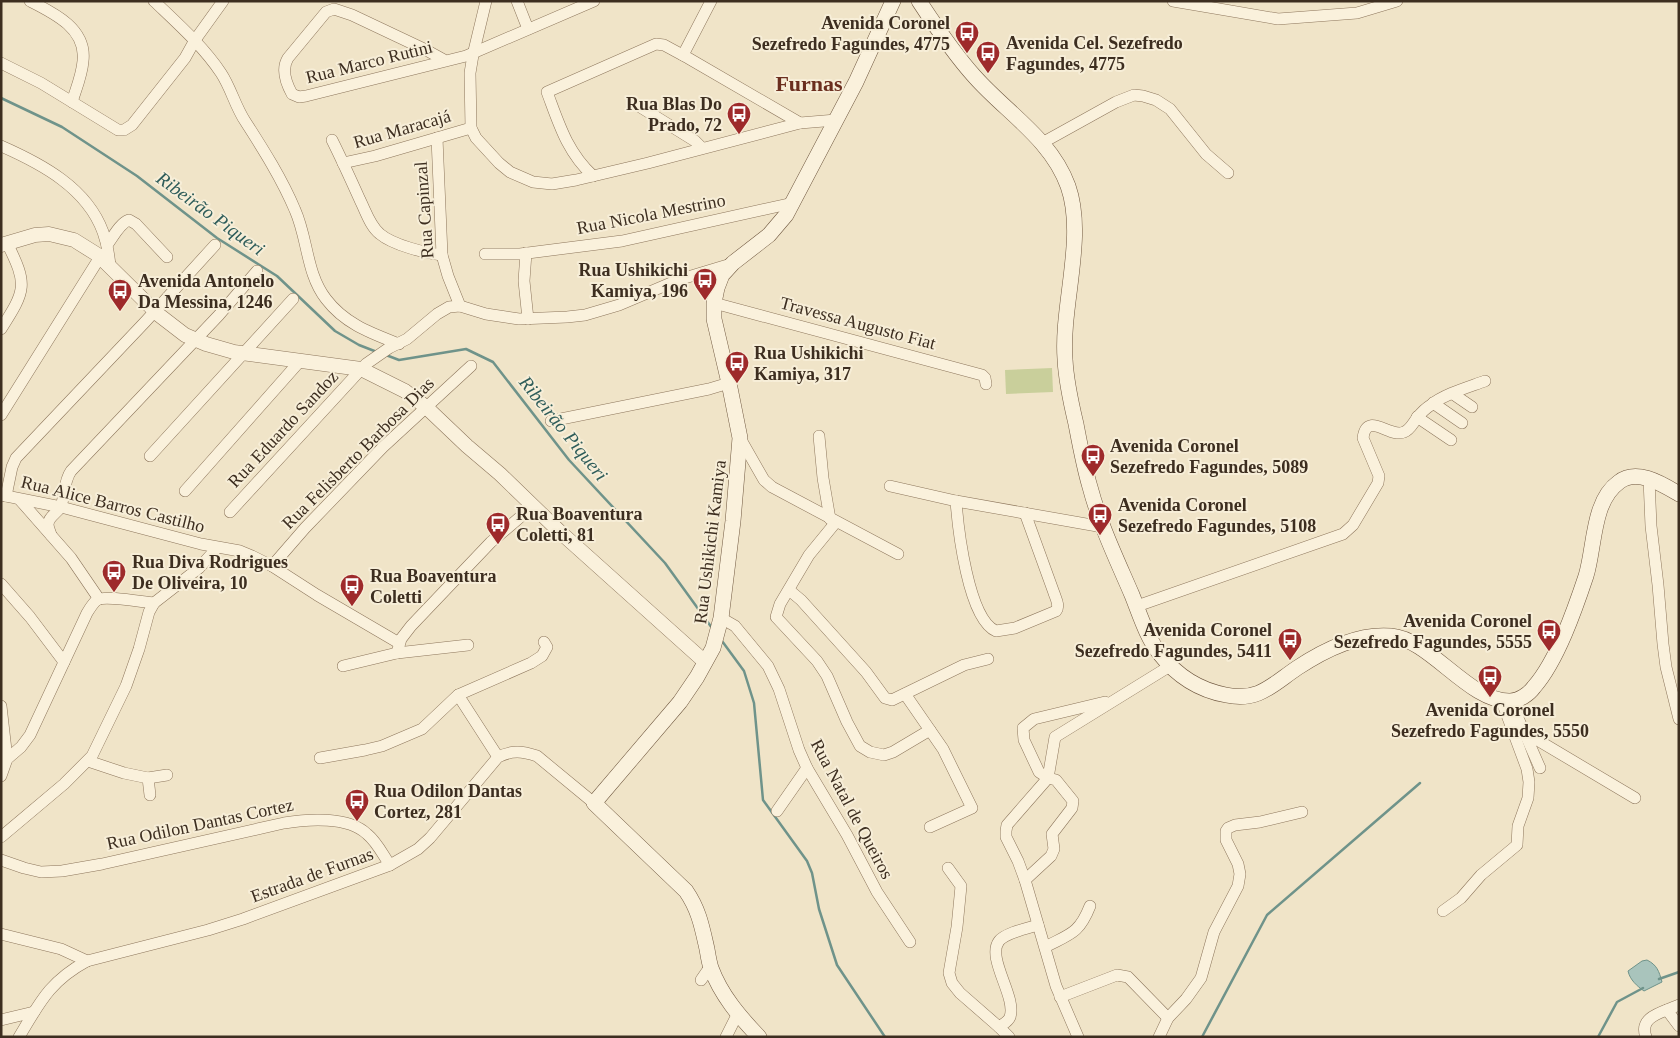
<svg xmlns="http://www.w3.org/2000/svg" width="1680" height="1038" viewBox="0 0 1680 1038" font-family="Georgia,serif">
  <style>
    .green { fill: #c9cf9b }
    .water { fill: #a9c4bc; stroke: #6f938a }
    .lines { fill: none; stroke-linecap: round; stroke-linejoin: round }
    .stream { stroke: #6f938a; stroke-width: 2.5 }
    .minor-casing { stroke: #8d765c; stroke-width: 12 }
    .tertiary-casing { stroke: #8d765c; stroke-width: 15 }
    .secondary-casing { stroke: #6f573f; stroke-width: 16 }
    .minor { stroke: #faf1dc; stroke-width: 11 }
    .tertiary { stroke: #faf1dc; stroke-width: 14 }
    .secondary { stroke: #faf1dc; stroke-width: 15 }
    .labels { text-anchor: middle; stroke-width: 4; stroke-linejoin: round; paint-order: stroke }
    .poi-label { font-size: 18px; font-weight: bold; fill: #3d2e20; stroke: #f7eed8; text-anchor: start }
    .street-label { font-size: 18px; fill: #3d2e20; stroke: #f7eed8 }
    .water-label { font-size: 19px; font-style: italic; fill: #2f5d5a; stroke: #f7eed8 }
    .district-label { font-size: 22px; font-weight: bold; fill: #6b2e1e; stroke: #f7eed8 }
  </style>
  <rect width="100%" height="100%" fill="#f0e4c8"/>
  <path class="green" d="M1052 368 1053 392 1006 394 1005 370Z"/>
  <path class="water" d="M1647 960C1657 965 1659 971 1662 982L1644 991C1637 986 1630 980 1628 971L1642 961Z"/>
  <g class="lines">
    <g class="stream">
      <path d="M1 98 62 127 137 176 217 238 277 276 335 331 359 345 377 352"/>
      <path d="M386 355 399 360 466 349 493 362 569 460 665 563 712 628"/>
      <path d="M722 641 744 671 754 703 763 800 807 861 812 873 819 909 837 965 885 1037"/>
      <path d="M1659 979 1679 972"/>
      <path d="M1202 1037 1267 915 1420 783"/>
      <path d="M1598 1037 1617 1002 1643 988"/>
    </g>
    <defs>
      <g id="minor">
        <path d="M30 1C54 13 87 29 83 61 82 75 76 89 72 102"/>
        <path d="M154 1C178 24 203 46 221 73 231 88 235 106 245 121 263 149 282 179 295 210 308 239 306 273 326 299 345 324 371 333 399 344"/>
        <path d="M486 1 473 55 470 73 471 128 476 138 499 163 510 172 533 182 552 184 576 180 648 163 800 123 836 120"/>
        <path d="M517 1 528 29"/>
        <path d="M1173 1 1278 19 1357 13 1397 1"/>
        <path d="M683 55 711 1"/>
        <path d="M446 61 426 50 352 15 334 9 326 12 288 58C281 69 286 83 292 94L299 97 306 96 466 56 594 1"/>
        <path d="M1 63 41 83 118 130H124L132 125 185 58 195 40 223 1"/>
        <path d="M637 105 695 141 702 148"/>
        <path d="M437 138 442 255 448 276 460 306"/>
        <path d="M332 140C342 160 351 180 360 200 366 212 370 226 380 234 393 245 425 253 442 255"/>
        <path d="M1042 143 1116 102 1134 95 1143 96 1156 100 1170 109 1206 154 1228 173"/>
        <path d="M1 146C42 164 87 188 103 232 107 243 109 255 110 266"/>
        <path d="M343 163 375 156 471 128"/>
        <path d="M593 176C567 152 559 124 547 92L656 44 664 45 688 58 800 123"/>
        <path d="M107 245C113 237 120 223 129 220L136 224 167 257"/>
        <path d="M526 253 524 281 528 319"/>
        <path d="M485 254H520L622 241 793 203"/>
        <path d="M714 303 982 375 985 378 986 384"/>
        <path d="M1 329C26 290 28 285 7 243"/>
        <path d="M1453 394 1472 407"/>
        <path d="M1433 403 1462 423"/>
        <path d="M1 415 100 257"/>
        <path d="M1417 417 1451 440"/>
        <path d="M551 421 709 389 729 383"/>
        <path d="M819 436 823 478 830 519"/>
        <path d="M740 438 764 480 772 487 898 554"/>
        <path d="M150 456 293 299"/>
        <path d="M1649 479 1651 526 1658 585 1663 644 1666 667 1679 719"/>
        <path d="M890 486 956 501 1103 527"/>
        <path d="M185 491 300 361"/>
        <path d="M1 495 61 507 201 544 240 551 252 556 272 566 317 595 399 643"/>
        <path d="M6 496 12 467 16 458 145 322 215 245"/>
        <path d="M20 500 71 558 99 599"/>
        <path d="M956 501C958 528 968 619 996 631L1015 628 1056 611C1060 606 1056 599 1054 593L1025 513"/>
        <path d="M230 512 366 364 389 348 407 339 437 314 449 307 460 306 486 314 519 319 567 317 585 315 619 305 678 280 731 264"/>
        <path d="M836 522 809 555 780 604 776 617 817 661 827 676 847 722 860 746 870 752 884 755 893 752 930 730"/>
        <path d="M51 535C50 531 48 528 48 524 49 516 56 514 60 508 65 500 63 482 71 471L219 315 257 271"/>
        <path d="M272 566 305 528 383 447 471 366"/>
        <path d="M1 584 30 617 64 662"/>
        <path d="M789 590 801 600 866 672 885 698 892 700 964 665 988 659"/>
        <path d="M1137 606 1343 534 1353 525 1378 483 1379 476 1363 438C1367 410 1390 439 1404 432 1410 430 1413 423 1417 418 1421 413 1426 408 1431 405 1444 394 1469 387 1485 381"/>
        <path d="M721 618 735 626 768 666 779 689 799 750 807 768 847 835 877 892 910 942"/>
        <path d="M397 653 401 639 411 626 491 542 532 507"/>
        <path d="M343 666 397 653 468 645"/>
        <path d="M905 694 943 749 972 808 930 827"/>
        <path d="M458 695 498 757"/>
        <path d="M1511 702 1540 768"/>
        <path d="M1 706 7 759"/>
        <path d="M1524 732 1635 798"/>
        <path d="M320 758 365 750 382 746 422 729 458 695 531 663 542 656 547 647 544 642"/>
        <path d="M88 761 124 773 148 778 167 775"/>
        <path d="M1 776 7 759 21 747 30 735 87 613C90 608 93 603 97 600 105 595 142 602 154 603"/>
        <path d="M148 778 150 795"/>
        <path d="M777 811 807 768"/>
        <path d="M1 837 64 784 92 756 126 686 139 649 149 612 154 603 199 568 217 548"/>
        <path d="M1 860 24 868 41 872 62 871 102 864 284 823C308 819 348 816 367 834 377 842 383 855 390 865"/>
        <path d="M948 868 961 886 957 927 949 973 952 983 960 993 999 1027"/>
        <path d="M1025 880 1051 856 1054 849 1052 834 1072 808 1073 801 1056 780 1048 778 1039 772 1024 740 1023 728 1034 719 1105 702"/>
        <path d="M1443 911 1461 898 1481 875 1517 845 1518 826 1528 798 1529 782 1527 769 1501 699"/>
        <path d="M1 934 61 949 87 961"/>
        <path d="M1045 947C1070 934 1079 934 1090 906"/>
        <path d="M701 980 710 967"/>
        <path d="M1060 997 1117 975 1128 977 1168 1018"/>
        <path d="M1667 1010 1679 1026"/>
        <path d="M1 1020 34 1012"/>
        <path d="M19 1037C40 1002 50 981 87 961L208 930 243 919 390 865 418 849 430 838 498 757C512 750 522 751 537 756L594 803"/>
        <path d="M726 1037 737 1015"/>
        <path d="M1009 1037 999 1027C1003 1024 1008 1022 1010 1017 1017 997 986 958 999 941 1005 933 1028 928 1038 925"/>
        <path d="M1078 1037 1056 986 1025 880 1018 861 1006 837V831L1007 825 1014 817 1048 778 1055 737 1170 666"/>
        <path d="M1159 1037 1168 1018 1186 999 1201 978 1214 932 1238 886 1240 874 1238 864 1226 840V831L1228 828 1235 825 1260 822 1302 812"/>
        <path d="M1646 1037C1638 1016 1664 1012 1679 1005"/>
      </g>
      <path id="tertiary" d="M1 245 35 235 49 234 74 240 98 255 159 315 185 335 206 344 234 352 361 369 405 391 426 407 467 446 500 474 559 531 705 662"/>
      <g id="secondary">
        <path d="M919 1C936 27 954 54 975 77 1007 113 1051 139 1068 186 1086 237 1061 305 1065 359 1066 381 1071 403 1076 424 1080 445 1084 467 1090 487 1100 525 1117 560 1132 595 1140 615 1147 638 1160 654 1177 676 1199 690 1226 695 1258 702 1272 685 1297 668 1324 650 1357 633 1391 636 1430 639 1469 702 1510 701 1519 701 1529 694 1534 687 1557 661 1575 609 1586 576 1595 547 1592 501 1619 482 1637 468 1662 484 1679 494"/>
        <path d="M759 1037C739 1016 721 995 711 968 709 962 708 955 707 949 702 927 699 910 686 891L594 803 680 702 697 677 713 648 721 618 733 521 740 438 729 383 714 319V303L717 288 722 275 733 263 769 235 786 215 856 82 893 1"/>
      </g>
    </defs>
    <use href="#minor" class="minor-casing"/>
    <use href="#tertiary" class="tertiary-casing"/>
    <use href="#secondary" class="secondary-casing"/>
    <use href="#minor" class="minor"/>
    <use href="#tertiary" class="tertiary"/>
    <use href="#secondary" class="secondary"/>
  </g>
  <defs>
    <symbol id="bus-pin" viewBox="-11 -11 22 30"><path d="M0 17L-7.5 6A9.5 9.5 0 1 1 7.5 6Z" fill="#9e2a2b" stroke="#f7eed8"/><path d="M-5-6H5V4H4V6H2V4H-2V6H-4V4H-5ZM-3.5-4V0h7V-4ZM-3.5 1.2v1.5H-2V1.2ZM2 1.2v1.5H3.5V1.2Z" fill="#fff"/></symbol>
  </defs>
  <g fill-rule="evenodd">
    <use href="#bus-pin" x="953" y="19" width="28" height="38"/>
    <use href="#bus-pin" x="974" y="39" width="28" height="38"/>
    <use href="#bus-pin" x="725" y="100" width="28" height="38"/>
    <use href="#bus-pin" x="691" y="266" width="28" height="38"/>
    <use href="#bus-pin" x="106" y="277" width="28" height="38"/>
    <use href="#bus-pin" x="723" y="349" width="28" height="38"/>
    <use href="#bus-pin" x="1079" y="442" width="28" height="38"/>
    <use href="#bus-pin" x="1086" y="501" width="28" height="38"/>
    <use href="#bus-pin" x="484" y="510" width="28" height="38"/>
    <use href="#bus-pin" x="100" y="558" width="28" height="38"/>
    <use href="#bus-pin" x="338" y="572" width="28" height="38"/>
    <use href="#bus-pin" x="1535" y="617" width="28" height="38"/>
    <use href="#bus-pin" x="1276" y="626" width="28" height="38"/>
    <use href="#bus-pin" x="1476" y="663" width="28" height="38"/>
    <use href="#bus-pin" x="343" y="787" width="28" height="38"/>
  </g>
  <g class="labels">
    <g class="poi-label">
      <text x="950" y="29" text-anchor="end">Avenida Coronel<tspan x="950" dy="21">Sezefredo Fagundes, 4775</tspan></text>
      <text x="1006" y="49">Avenida Cel. Sezefredo<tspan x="1006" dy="21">Fagundes, 4775</tspan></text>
      <text x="722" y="110" text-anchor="end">Rua Blas Do<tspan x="722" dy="21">Prado, 72</tspan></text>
      <text x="688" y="276" text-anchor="end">Rua Ushikichi<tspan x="688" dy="21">Kamiya, 196</tspan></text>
      <text x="138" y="287">Avenida Antonelo<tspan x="138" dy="21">Da Messina, 1246</tspan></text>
      <text x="754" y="359">Rua Ushikichi<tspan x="754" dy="21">Kamiya, 317</tspan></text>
      <text x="1110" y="452">Avenida Coronel<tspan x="1110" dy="21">Sezefredo Fagundes, 5089</tspan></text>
      <text x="1118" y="511">Avenida Coronel<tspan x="1118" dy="21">Sezefredo Fagundes, 5108</tspan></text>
      <text x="516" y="520">Rua Boaventura<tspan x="516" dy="21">Coletti, 81</tspan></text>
      <text x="132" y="568">Rua Diva Rodrigues<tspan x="132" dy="21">De Oliveira, 10</tspan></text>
      <text x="370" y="582">Rua Boaventura<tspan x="370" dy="21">Coletti</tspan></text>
      <text x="1532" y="627" text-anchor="end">Avenida Coronel<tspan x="1532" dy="21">Sezefredo Fagundes, 5555</tspan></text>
      <text x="1272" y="636" text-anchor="end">Avenida Coronel<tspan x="1272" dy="21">Sezefredo Fagundes, 5411</tspan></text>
      <text x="1490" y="716" text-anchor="middle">Avenida Coronel<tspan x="1490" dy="21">Sezefredo Fagundes, 5550</tspan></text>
      <text x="374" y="797">Rua Odilon Dantas<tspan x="374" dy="21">Cortez, 281</tspan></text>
    </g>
    <g class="street-label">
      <text transform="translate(369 62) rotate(-14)" y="6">Rua Marco Rutini</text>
      <text transform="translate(402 129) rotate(-16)" y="6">Rua Maracajá</text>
      <text transform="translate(424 210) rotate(-94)" y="6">Rua Capinzal</text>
      <text transform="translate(651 214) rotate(-11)" y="6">Rua Nicola Mestrino</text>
      <text transform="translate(858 323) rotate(15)" y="6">Travessa Augusto Fiat</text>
      <text transform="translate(283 429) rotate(-47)" y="6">Rua Eduardo Sandoz</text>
      <text transform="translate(358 453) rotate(-45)" y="6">Rua Felisberto Barbosa Dias</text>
      <text transform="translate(113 504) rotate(14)" y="6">Rua Alice Barros Castilho</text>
      <text transform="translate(710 542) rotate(-83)" y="6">Rua Ushikichi Kamiya</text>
      <text transform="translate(852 809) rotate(62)" y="6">Rua Natal de Queiros</text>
      <text transform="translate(200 824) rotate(-12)" y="6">Rua Odilon Dantas Cortez</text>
      <text transform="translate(312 875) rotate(-20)" y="6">Estrada de Furnas</text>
    </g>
    <g class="water-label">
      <text transform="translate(211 213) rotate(36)" y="7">Ribeirão Piqueri</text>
      <text transform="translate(564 428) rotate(51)" y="7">Ribeirão Piqueri</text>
    </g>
    <g class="district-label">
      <text x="809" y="91">Furnas</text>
    </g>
  </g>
  <rect width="1680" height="1038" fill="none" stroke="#3d2e20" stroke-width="5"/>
</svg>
